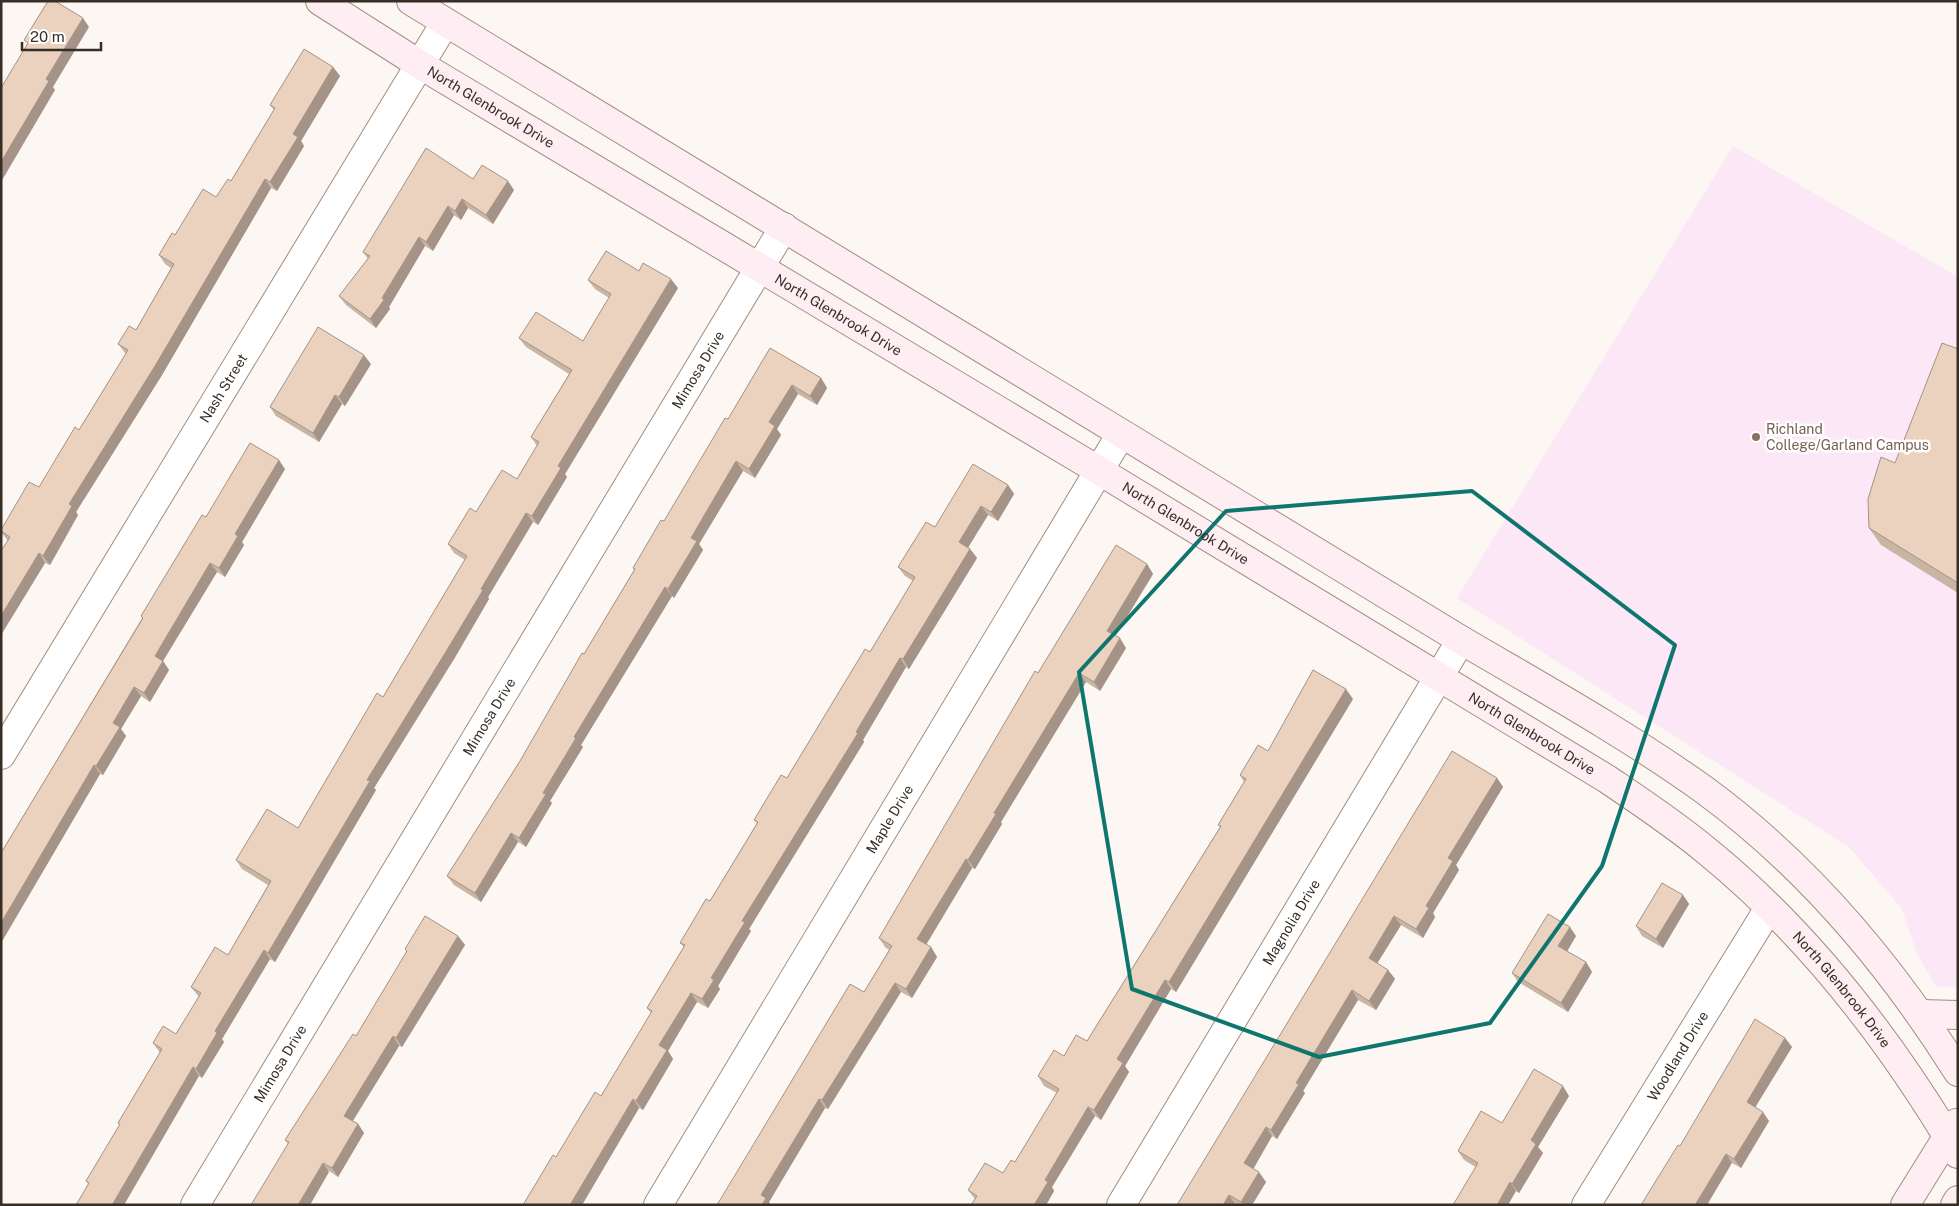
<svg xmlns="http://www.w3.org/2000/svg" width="1959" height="1206" viewBox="0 0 1959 1206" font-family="'Public Sans',sans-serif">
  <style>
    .education { fill: #fce7f6 }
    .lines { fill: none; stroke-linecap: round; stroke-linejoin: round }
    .minor-casing { stroke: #a48d7b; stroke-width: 30 }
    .secondary-casing { stroke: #a48d7b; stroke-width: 30 }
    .minor { stroke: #fff; stroke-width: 28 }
    .secondary { stroke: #feedf2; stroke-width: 28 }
    .wall { fill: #c9b5a4 }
    .shaded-wall { fill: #a49386 }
    .building { fill: #ead2bf; stroke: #a49386 }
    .marked { fill: none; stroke: #0f766e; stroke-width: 4; stroke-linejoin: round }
    .education-dot { fill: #8d6e63; stroke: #fff; stroke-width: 2 }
    .labels { text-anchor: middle; stroke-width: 5; stroke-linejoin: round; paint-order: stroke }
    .street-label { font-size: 14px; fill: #372e26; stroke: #fff }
    .education-label { font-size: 14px; fill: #785e54; stroke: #fff; text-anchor: start }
  </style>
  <rect width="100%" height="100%" fill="#fcf7f3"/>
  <path class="education" d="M1733 146 1958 277V988L1936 986 1917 954 1902 909 1849 847 1457 598Z"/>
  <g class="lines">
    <defs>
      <g id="minor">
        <path id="s1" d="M1 755 445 23"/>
        <path id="s2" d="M195 1205 784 227"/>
        <path id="s3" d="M658 1205 1121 434"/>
        <path id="s4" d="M1121 1205 1461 640"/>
        <path id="s5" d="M1586 1205 1769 908"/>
      </g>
      <g id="secondary">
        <path id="s6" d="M320 1 419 64 1098 470 1607 779C1641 802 1676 825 1708 852 1810 935 1891 1041 1958 1154"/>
        <path d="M411 1 1461 640C1543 688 1626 734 1703 789 1807 865 1890 964 1958 1072"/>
        <path d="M1921 1014 1958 1015"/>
        <path d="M1905 1205 1956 1123"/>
        <path d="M1955 1205 1958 1200"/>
      </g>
    </defs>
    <use href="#minor" class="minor-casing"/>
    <use href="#secondary" class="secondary-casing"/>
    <use href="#minor" class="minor"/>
    <use href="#secondary" class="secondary"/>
  </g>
  <g class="wall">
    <path d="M333 67 340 76 301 141 304 146 277 191 271 188 162 375 76 512 78 515 50 565 45 563 1 635V551L8 541 1 532V530L39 487 79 430 126 354 118 344 136 330 171 268 165 264 159 255 175 235 216 197 231 181 274 110 270 105Z"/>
    <path d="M473 179 514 190 493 224 468 208 461 220 454 215 433 251 425 246 389 307 390 309 376 328 346 305 339 296 368 259 363 252Z"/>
    <path d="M639 271 678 288 565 474 567 477 538 525 533 522 488 597 489 599 454 659 374 788 376 790 275 962 270 959 222 1039 224 1042 202 1078 199 1076 89 1185 86 1181 120 1125 118 1123 160 1053 153 1043 176 1034 199 997 191 987 228 955 268 885 242 869 236 860 298 828 383 697 465 560 454 553 448 544 476 512 517 479 537 446 531 437 569 374 526 347 519 338 583 341 609 298 595 289 588 280Z"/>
    <path d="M770 348 821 378 827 388 817 405 798 394 777 429 781 435 755 478 743 471 699 544 703 550 674 598 672 596 581 745 583 747 550 801 552 803 526 847 518 842 481 902 454 885 447 876 520 761 634 570 633 568 664 521 728 419Z"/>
    <path d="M1958 349V593L1881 545 1869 528 1895 463Z"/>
    <path d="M371 364 345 406 342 404 319 442 276 416 270 407Z"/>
    <path d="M285 469 242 542 244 545 225 577 217 572 163 661 169 670 150 702 141 696 121 729 126 736 103 775 100 774 1 943V853L142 618 141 616 206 517Z"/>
    <path d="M1008 485 1014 494 998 521 988 515 968 547 970 549 977 558 909 669 906 667 863 740 864 742 749 929 751 931 718 986 720 989 708 1008 697 1002 668 1051 673 1059 643 1110 639 1108 582 1205H523L556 1157 601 1096 651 1013 647 1008 684 947 680 943 710 901 757 823 754 820 787 778 870 652 913 581 905 576 898 567 935 527Z"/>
    <path d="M1147 564 1153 574 1115 636 1126 648 1100 691 1086 682 1001 822 1002 824 975 869 972 868 926 945 931 947 937 957 912 998 901 992 828 1109 825 1108 769 1202 770 1205H717L864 992 889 950 885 947 879 938 1038 673Z"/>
    <path d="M1353 699 1176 992 1171 989 1125 1066 1129 1072 1101 1120 1095 1116 1052 1187 1054 1191 1046 1205H971L975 1199 968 1190 1003 1173 1015 1162 1057 1093 1044 1086 1038 1076 1064 1056 1087 1041 1220 827 1218 825 1244 782 1240 775 1268 751Z"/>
    <path d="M1497 778 1503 787 1456 865 1459 870 1433 913 1435 917 1423 938 1401 925 1377 963 1388 970 1395 979 1376 1010 1358 1000 1303 1091 1305 1093 1277 1139 1272 1136 1253 1169 1266 1182 1252 1205H1237L1235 1204 1177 1205Z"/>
    <path d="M1683 895 1689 904 1663 948 1642 936 1636 926Z"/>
    <path d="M458 936 465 945 402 1047 399 1046 353 1121 358 1124 364 1133 338 1177 288 1144 285 1140 356 1036 407 952 405 949Z"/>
    <path d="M1576 936 1567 951 1586 962 1592 972 1568 1012 1518 982 1512 973Z"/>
    <path d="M1785 1038 1792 1047 1755 1107 1769 1121 1741 1168 1732 1163 1680 1146Z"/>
    <path d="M1569 1096 1538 1147 1543 1153 1519 1193 1464 1160 1458 1151 1502 1123Z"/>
  </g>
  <g class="shaded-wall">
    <path d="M83 18 89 27 53 87 55 90 1 182V162L46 79Z"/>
    <path d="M333 67 340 76 301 141 304 146 277 191 270 182 293 134Z"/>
    <path d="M265 179 271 188 162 375 76 512 78 515 50 565 43 556 69 504Z"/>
    <path d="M508 181 514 190 493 224 486 215Z"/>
    <path d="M462 199 468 208 461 220 455 211Z"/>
    <path d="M448 206 454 215 433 251 426 242Z"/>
    <path d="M419 237 425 246 389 307 390 309 376 328 370 319Z"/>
    <path d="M671 279 678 288 565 474 567 477 538 525 532 516 558 466Z"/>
    <path d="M364 355 371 364 345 406 339 397Z"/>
    <path d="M821 378 827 388 817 405 810 396Z"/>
    <path d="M792 385 798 394 777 429 781 435 755 478 749 469 769 422Z"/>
    <path d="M335 395 342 404 319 442 313 433Z"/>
    <path d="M279 460 285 469 242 542 244 545 225 577 219 568 235 534Z"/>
    <path d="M736 461 743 471 699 544 703 550 674 598 668 589 691 538Z"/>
    <path d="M1008 485 1014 494 998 521 991 512Z"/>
    <path d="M981 506 988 515 966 551 959 542Z"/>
    <path d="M526 513 533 522 488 597 489 599 454 659 374 788 376 790 275 962 268 953 367 780Z"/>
    <path d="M970 549 977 558 909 669 903 659Z"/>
    <path d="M39 553 45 563 1 635V616Z"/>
    <path d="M210 563 217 572 163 661 169 670 150 702 144 693 155 656Z"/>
    <path d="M1147 564 1153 574 1113 640 1107 631Z"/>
    <path d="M665 587 672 596 581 745 583 747 550 801 552 803 526 847 519 838 543 793 574 737Z"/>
    <path d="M1120 638 1126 648 1100 691 1094 682Z"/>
    <path d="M900 658 906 667 863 740 864 742 749 929 751 931 718 986 720 989 708 1008 702 999 711 978 742 921Z"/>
    <path d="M1079 673 1086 682 1001 822 1002 824 975 869 968 860 994 813Z"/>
    <path d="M134 687 141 696 121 729 126 736 103 775 96 766 113 723Z"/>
    <path d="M1346 689 1353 699 1176 992 1169 982Z"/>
    <path d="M94 765 100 774 1 943V923Z"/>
    <path d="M1497 778 1503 787 1456 865 1459 870 1433 913 1435 917 1423 938 1416 929 1426 906 1448 858Z"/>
    <path d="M511 833 518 842 481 902 475 893Z"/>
    <path d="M966 859 972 868 924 948 917 939Z"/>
    <path d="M1683 895 1689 904 1663 948 1656 939Z"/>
    <path d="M1394 916 1401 925 1375 967 1369 958Z"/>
    <path d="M1570 927 1576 936 1565 955 1558 946Z"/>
    <path d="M458 936 465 945 402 1047 396 1038Z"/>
    <path d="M931 947 937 957 912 998 906 989Z"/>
    <path d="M264 950 270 959 222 1039 224 1042 202 1078 196 1069 215 1031Z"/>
    <path d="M1586 962 1592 972 1568 1012 1561 1003Z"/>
    <path d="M1388 970 1395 979 1376 1010 1369 1001Z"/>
    <path d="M1165 980 1171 989 1125 1066 1129 1072 1101 1120 1094 1110 1117 1059Z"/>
    <path d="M895 983 901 992 828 1109 822 1100Z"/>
    <path d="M1352 990 1358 1000 1303 1091 1305 1093 1277 1139 1271 1130 1296 1083Z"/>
    <path d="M691 993 697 1002 668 1051 673 1059 643 1110 636 1101 659 1045Z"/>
    <path d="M393 1036 399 1046 350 1125 344 1116Z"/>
    <path d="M1785 1038 1792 1047 1753 1111 1747 1102Z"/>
    <path d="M193 1067 199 1076 124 1205H112Z"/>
    <path d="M1563 1086 1569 1096 1538 1147 1543 1153 1519 1193 1512 1184 1531 1140Z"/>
    <path d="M633 1099 639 1108 582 1205H570Z"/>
    <path d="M819 1099 825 1108 769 1202 770 1205H762L761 1195Z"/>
    <path d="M1088 1107 1095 1116 1052 1187 1054 1191 1046 1205H1034L1045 1180Z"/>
    <path d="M1763 1112 1769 1121 1741 1168 1734 1159Z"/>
    <path d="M358 1124 364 1133 338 1177 332 1168Z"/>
    <path d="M1266 1127 1272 1136 1251 1173 1244 1163Z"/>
    <path d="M1726 1154 1732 1163 1707 1205H1695Z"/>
    <path d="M323 1163 329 1172 310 1205H298Z"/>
    <path d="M1259 1172 1266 1182 1252 1205H1243L1241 1202Z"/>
    <path d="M1510 1182 1516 1191 1508 1205H1497Z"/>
    <path d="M1229 1195 1235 1204V1205H1223Z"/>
  </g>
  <g class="building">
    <path d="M48 1H55L83 18 46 79 49 81 1 162V88L28 43 24 40Z"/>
    <path d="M304 49 333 67 293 134 298 137 270 182 265 179 155 366 69 504 72 506 43 556 39 553 1 616V551L10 537 1 531V530L29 482 39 487 75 427 79 430 128 350 118 344 129 326 136 330 174 264 159 255 172 233 175 235 203 189 216 197 228 179 231 181 275 108 270 105Z"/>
    <path d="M426 148 473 179 482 165 508 181 486 215 462 199 455 211 448 206 426 242 419 237 382 298 384 300 370 319 339 296 370 256 363 252Z"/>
    <path d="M606 251 639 271 643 263 671 279 558 466 561 468 532 516 526 513 481 589 483 590 447 650 367 780 370 781 268 953 264 950 215 1031 217 1033 196 1069 193 1067 112 1205H76L89 1183 86 1181 120 1124 118 1123 162 1049 153 1043 163 1026 176 1034 201 993 191 987 215 947 228 955 271 881 236 860 267 809 298 828 377 693 383 697 467 556 448 544 470 508 476 512 502 470 517 479 539 442 531 437 572 370 519 338 536 312 583 341 611 294 588 280Z"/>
    <path d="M318 327 364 355 339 397 335 395 313 433 270 407Z"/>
    <path d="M1942 343 1958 349V583L1869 528 1868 499 1881 457 1895 463Z"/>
    <path d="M770 348 821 378 810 396 792 385 769 422 775 426 749 469 736 461 691 538 697 541 668 589 665 587 574 737 576 738 543 793 546 794 519 838 511 833 475 893 447 876 520 761 582 653 584 654 635 569 633 568 661 520 664 521 725 418 728 419Z"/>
    <path d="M250 443 279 460 235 534 238 536 219 568 210 563 155 656 163 661 144 693 134 687 113 723 120 727 96 766 94 765 1 923V853L143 618 141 616 202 515 206 517Z"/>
    <path d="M973 464 1008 485 991 512 981 506 959 542 970 549 903 659 900 658 856 732 858 733 742 921 745 922 711 978 714 980 702 999 691 993 659 1045 667 1050 636 1101 633 1099 570 1205H523L553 1155 556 1157 595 1092 601 1096 652 1011 647 1008 685 945 680 943 706 899 710 901 758 822 754 820 781 775 787 778 865 649 870 652 915 577 898 567 926 522 935 527Z"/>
    <path d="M1116 545 1147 564 1107 631 1120 638 1094 682 1079 673 994 813 996 814 968 860 966 859 917 939 931 947 906 989 895 983 822 1100 819 1099 761 1195 766 1198 762 1205H717L850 984 864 992 892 946 879 938 1035 671 1038 673Z"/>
    <path d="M1313 670 1346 689 1169 982 1165 980 1117 1059 1123 1063 1094 1110 1088 1107 1045 1180 1048 1182 1034 1205H971L977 1196 968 1190 985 1163 1003 1173 1011 1160 1015 1162 1059 1089 1038 1076 1054 1050 1064 1056 1076 1035 1087 1041 1221 826 1218 825 1246 779 1240 775 1258 745 1268 751Z"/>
    <path d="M1452 751 1497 778 1448 858 1453 861 1426 906 1429 908 1416 929 1394 916 1369 958 1388 970 1369 1001 1352 990 1296 1083 1299 1084 1271 1130 1266 1127 1244 1163 1259 1172 1241 1202 1229 1195 1223 1205H1177Z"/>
    <path d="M1662 883 1683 895 1656 939 1636 926Z"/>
    <path d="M1548 914 1570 927 1558 946 1586 962 1561 1003 1512 973Z"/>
    <path d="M425 916 458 936 396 1038 393 1036 344 1116 358 1124 332 1168 323 1163 298 1205H251L289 1142 285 1140 353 1034 356 1036 407 951 405 949Z"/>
    <path d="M1755 1019 1785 1038 1747 1102 1763 1112 1734 1159 1726 1154 1695 1205H1641L1678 1145 1680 1146Z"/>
    <path d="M1534 1069 1563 1086 1531 1140 1536 1144 1512 1184 1510 1182 1497 1205H1453L1478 1163 1458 1151 1481 1111 1502 1123Z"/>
  </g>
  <path class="marked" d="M1472 491 1675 645 1602 866 1490 1023 1319 1057 1132 989 1079 672 1226 511Z"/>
  <circle class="education-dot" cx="1756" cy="437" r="5"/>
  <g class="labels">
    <g class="street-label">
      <text dy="5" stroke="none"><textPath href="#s6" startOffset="201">North Glenbrook Drive</textPath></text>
      <text dy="5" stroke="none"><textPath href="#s6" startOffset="606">North Glenbrook Drive</textPath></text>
      <text dy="5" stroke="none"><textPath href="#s2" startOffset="975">Mimosa Drive</textPath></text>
      <text dy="5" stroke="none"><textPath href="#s1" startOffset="429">Nash Street</textPath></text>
      <text dy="5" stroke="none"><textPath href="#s6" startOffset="1011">North Glenbrook Drive</textPath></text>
      <text dy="5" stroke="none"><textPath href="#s2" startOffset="570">Mimosa Drive</textPath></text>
      <text dy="5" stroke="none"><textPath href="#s6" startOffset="1416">North Glenbrook Drive</textPath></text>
      <text dy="5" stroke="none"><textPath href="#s3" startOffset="450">Maple Drive</textPath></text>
      <text dy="5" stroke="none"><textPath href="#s4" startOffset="330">Magnolia Drive</textPath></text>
      <text dy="5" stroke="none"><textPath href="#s6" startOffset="1821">North Glenbrook Drive</textPath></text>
      <text dy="5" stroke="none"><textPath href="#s5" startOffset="175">Woodland Drive</textPath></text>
      <text dy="5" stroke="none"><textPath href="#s2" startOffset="165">Mimosa Drive</textPath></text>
    </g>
    <g class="education-label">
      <text x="1766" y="434">Richland<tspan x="1766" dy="16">College/Garland Campus</tspan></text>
    </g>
  </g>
  <rect width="1959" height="1206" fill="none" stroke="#372e26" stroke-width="5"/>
  <path d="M22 42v8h79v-8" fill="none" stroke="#372e26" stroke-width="2.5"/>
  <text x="30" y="42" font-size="15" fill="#372e26" stroke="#ffffff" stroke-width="4" paint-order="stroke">20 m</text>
</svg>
